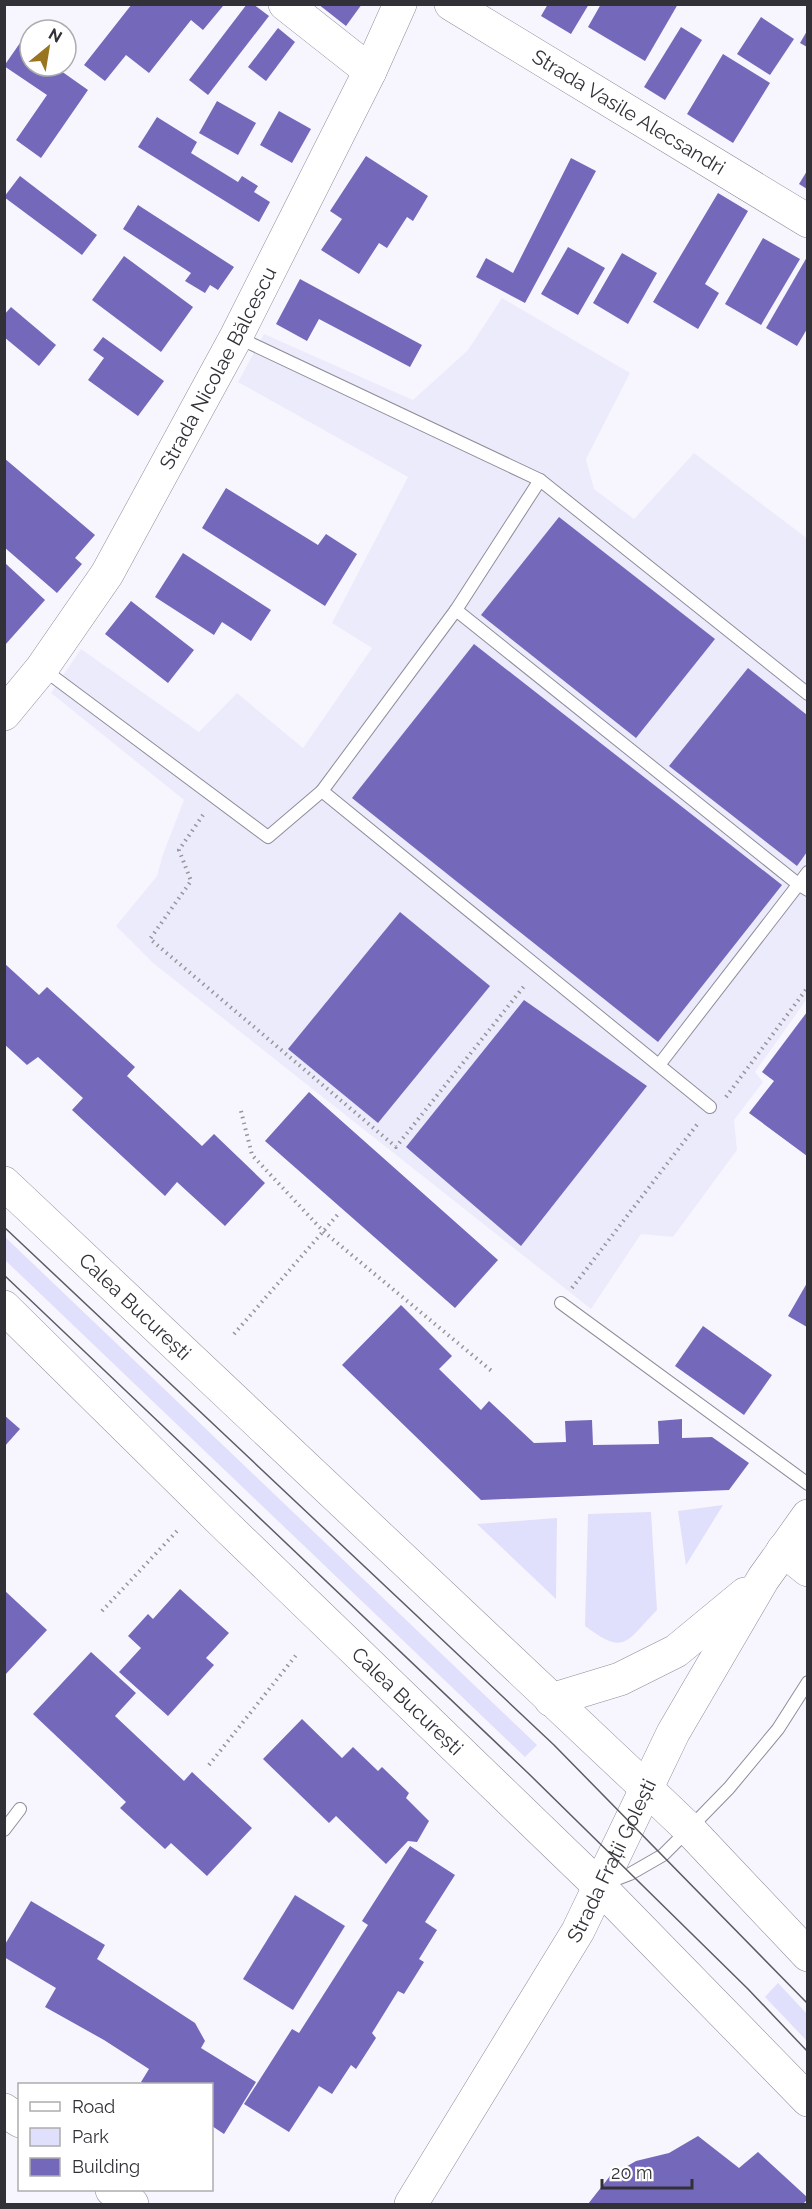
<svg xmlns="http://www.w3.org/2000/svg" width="812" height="2209" viewBox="0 0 812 2209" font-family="Raleway,sans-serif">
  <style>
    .built { fill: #ecebfc }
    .green { fill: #e0dffc }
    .building { fill: #7468bb }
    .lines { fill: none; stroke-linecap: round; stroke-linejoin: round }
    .lane-casing { stroke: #8e8d9a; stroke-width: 14 }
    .secondary-casing { stroke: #8e8d9a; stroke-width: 34 }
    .path { stroke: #96959c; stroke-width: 4; stroke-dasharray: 1.5 4.5; stroke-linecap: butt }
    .lane { stroke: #fff; stroke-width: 12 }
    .secondary { stroke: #fff; stroke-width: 33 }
    .tram { stroke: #5d5c63; stroke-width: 1.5 }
    .labels { text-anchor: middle; stroke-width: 6; stroke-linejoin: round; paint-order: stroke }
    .street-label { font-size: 20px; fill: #323137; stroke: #fff }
  </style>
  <rect width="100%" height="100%" fill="#f7f6ff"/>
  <path class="built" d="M502 298 630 373 586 459 594 489 634 519 694 453 808 539 807 999 755 1072 763 1082 734 1120 737 1150 673 1237 641 1234 591 1309 153 963 116 926 157 876 163 854 184 800 51 693 81 649 199 732 237 693 303 748 372 648 332 623 408 477 238 382 264 334 413 400 468 350Z"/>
  <g class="green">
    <path d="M4 1236 537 1745 525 1757 5 1260Z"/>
    <path d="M723 1505 686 1565 678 1511Z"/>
    <path d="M651 1512 657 1610C626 1641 626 1657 585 1626L588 1514Z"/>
    <path d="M557 1518 556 1599 477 1524Z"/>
    <path d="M778 1983 807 2014V2041L765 1997Z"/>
  </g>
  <g class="building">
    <path d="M132 4H221L223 6 203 30 191 20 149 73 126 55 105 81 84 65Z"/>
    <path d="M247 4H253L269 16 208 95 189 80Z"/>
    <path d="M318 4H362L346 26Z"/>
    <path d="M548 4H589L571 34 541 16Z"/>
    <path d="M601 4H678L645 61 588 27Z"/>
    <path d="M761 17 794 39 770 75 737 54Z"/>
    <path d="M681 27 702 40 665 100 644 87Z"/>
    <path d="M278 28 295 42 266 81 248 67Z"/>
    <path d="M807 31V47L800 43Z"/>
    <path d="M20 43 30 50V66H54L88 90 41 158 16 140 47 95 4 66Z"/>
    <path d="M723 54 770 83 733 143 687 114Z"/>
    <path d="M217 101 256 123 238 155 199 133Z"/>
    <path d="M279 111 311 129 292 163 260 145Z"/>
    <path d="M157 117 197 142 191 153 238 182 242 176 258 186 254 192 270 202 259 222 138 147Z"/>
    <path d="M366 156 428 196 413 221 407 217 387 248 379 243 359 274 321 250 342 219 330 211Z"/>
    <path d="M571 158 596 171 525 303 476 277 486 258 513 273Z"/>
    <path d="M807 171V189L799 184Z"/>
    <path d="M20 176 97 235 82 255 4 197Z"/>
    <path d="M718 193 748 211 705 284 719 293 698 329 653 302Z"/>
    <path d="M138 205 234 267 218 290 210 285 205 293 185 281 191 273 123 229Z"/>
    <path d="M763 238 800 259 761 325 725 304Z"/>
    <path d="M568 247 605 268 578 315 541 294Z"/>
    <path d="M622 253 657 273 628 324 593 303Z"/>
    <path d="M124 256 193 307 161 352 92 300Z"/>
    <path d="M807 257V329L797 346 766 328Z"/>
    <path d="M300 279 422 345 410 367 319 319 307 341 276 324Z"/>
    <path d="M11 307 56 345 39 366 4 337V315Z"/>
    <path d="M103 337 164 381 138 416 88 380 104 358 93 350Z"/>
    <path d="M4 458 95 535 75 558 82 564 57 593 4 547Z"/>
    <path d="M226 488 318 545 326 534 357 554 325 606 202 528Z"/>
    <path d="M559 517 715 639 636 738 481 615Z"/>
    <path d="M183 553 271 610 251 641 222 622 214 635 155 597Z"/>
    <path d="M5 563 45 600 5 645Z"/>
    <path d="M131 601 194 650 168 683 105 634Z"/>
    <path d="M474 644 782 885 658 1042 352 798Z"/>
    <path d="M748 668 807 715V852L797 866 669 766Z"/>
    <path d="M400 912 490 986 378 1123 288 1049Z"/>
    <path d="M4 963 39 995 47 987 135 1067 127 1076 202 1146 214 1134 265 1183 225 1226 177 1182 165 1196 72 1110 83 1098 38 1057 27 1065 4 1044Z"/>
    <path d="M524 1000 647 1086 521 1246 406 1147Z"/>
    <path d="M807 1012V1156L749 1113 774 1081 762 1072Z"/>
    <path d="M309 1092 498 1260 455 1308 265 1141Z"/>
    <path d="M807 1283V1327L788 1316Z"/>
    <path d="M401 1305 452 1356 439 1369 481 1410 489 1401 534 1443 566 1442 565 1421 592 1420 593 1445 659 1444 658 1421 682 1419V1438L712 1437 749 1463 729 1490 481 1500 342 1365Z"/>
    <path d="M703 1326 772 1375 744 1415 675 1366Z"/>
    <path d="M4 1415 20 1429 4 1447Z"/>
    <path d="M180 1589 229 1633 206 1658 214 1665 168 1716 119 1672 141 1648 128 1636 148 1614 153 1619Z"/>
    <path d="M4 1590 47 1630 4 1676Z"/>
    <path d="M91 1652 136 1693 115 1716 184 1781 192 1772 252 1828 207 1876 171 1843 165 1849 120 1808 126 1802 33 1714Z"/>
    <path d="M302 1719 342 1758 353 1747 378 1771 382 1767 409 1793 406 1798 429 1821 417 1842 408 1841 386 1864 336 1816 329 1823 263 1759Z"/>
    <path d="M410 1846 455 1875 425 1922 437 1930 419 1959 424 1962 404 1994 398 1991 372 2033 376 2038 356 2069 351 2065 332 2094 319 2086 289 2132 244 2104 292 2029 299 2033 368 1925 362 1921Z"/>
    <path d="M295 1895 345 1926 293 2010 243 1979Z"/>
    <path d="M31 1901 105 1945 97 1959 195 2023 205 2041 201 2048 256 2082 224 2134 212 2126V2084H145L141 2082 149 2069 104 2040 45 2007 56 1988 4 1957V1946Z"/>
    <path d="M698 2136 739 2168 758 2152 807 2197V2200L803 2204H588L610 2176 636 2161 669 2153Z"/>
  </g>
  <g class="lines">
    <defs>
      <g id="lane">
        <path d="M237 337 540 480"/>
        <path d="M456 610 798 884 808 890"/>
        <path d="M43 669 268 837 322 791 456 610 540 480 808 694"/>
        <path d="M322 791 710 1107"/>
        <path d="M659 1065 808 872"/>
        <path d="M561 1303 808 1484"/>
        <path d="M4 1830 20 1809"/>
        <path d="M609 1882 630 1874 663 1855 689 1829 729 1788 778 1729 808 1682"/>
      </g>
      <g id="secondary">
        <path d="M285 4 370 71"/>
        <path id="s1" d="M451 4 808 221"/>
        <path id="s2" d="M4 714 42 668 107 574 236 337 370 71 400 4"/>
        <path id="s3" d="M4 1183 646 1788 689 1829 808 1955"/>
        <path id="s4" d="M4 1307 224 1524 599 1886 808 2100"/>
        <path d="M783 1550 808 1570"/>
        <path d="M551 1700 620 1679 676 1651 745 1594"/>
        <path d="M4 2110 20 2121"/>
        <path d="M112 2190 132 2204"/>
        <path id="s5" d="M411 2204 578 1931 673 1733 763 1579 808 1516"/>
      </g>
    </defs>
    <use href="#lane" class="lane-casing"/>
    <use href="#secondary" class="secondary-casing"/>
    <g class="path">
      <path d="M203 815 179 850 191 881 150 939 396 1147 525 985"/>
      <path d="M726 1097 808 987"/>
      <path d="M241 1111 252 1155 324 1232 494 1373"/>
      <path d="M572 1288 699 1122"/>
      <path d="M234 1334 340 1212"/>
      <path d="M102 1611 177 1531"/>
      <path d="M209 1765 297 1654"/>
    </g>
    <use href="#lane" class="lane"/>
    <use href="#secondary" class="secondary"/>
    <g class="tram">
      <path d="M4 1227 554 1745 808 2004"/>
      <path d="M4 1275 528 1773 748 1989 808 2052"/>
    </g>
  </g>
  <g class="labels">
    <g class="street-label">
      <text dy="7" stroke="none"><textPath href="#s1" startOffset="208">Strada Vasile Alecsandri</textPath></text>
      <text dy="7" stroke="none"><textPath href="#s2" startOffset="408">Strada Nicolae Bălcescu</textPath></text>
      <text dy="7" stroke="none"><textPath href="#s3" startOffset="180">Calea București</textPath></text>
      <text dy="7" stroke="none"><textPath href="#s4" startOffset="564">Calea București</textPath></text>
      <text dy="7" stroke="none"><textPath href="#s5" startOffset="398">Strada Frații Golești</textPath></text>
    </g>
  </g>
  <rect width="812" height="2209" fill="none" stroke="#323137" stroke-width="12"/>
  <rect x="18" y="2083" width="195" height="108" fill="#ffffff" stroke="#adadaf" stroke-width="1.5"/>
  <rect x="30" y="2102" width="30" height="9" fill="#ffffff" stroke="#adadaf" stroke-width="1.5"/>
  <text x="72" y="2113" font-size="18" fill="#323137">Road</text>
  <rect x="30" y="2128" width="30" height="18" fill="#e0dffc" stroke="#adadaf" stroke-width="1.5"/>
  <text x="72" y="2143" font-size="18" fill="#323137">Park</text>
  <rect x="30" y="2158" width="30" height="18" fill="#7468bb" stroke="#adadaf" stroke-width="1.5"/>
  <text x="72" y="2173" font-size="18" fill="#323137">Building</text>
  <g transform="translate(48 48) rotate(30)"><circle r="28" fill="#ffffff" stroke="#adadaf" stroke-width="1.5"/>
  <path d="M0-4.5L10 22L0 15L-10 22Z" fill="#9a7520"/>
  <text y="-9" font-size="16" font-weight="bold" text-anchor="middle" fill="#323137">N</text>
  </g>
  <path d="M602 2179v9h90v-9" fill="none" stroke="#323137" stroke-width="3"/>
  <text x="611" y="2179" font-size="18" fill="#323137" stroke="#ffffff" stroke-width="4.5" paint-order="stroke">20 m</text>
</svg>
